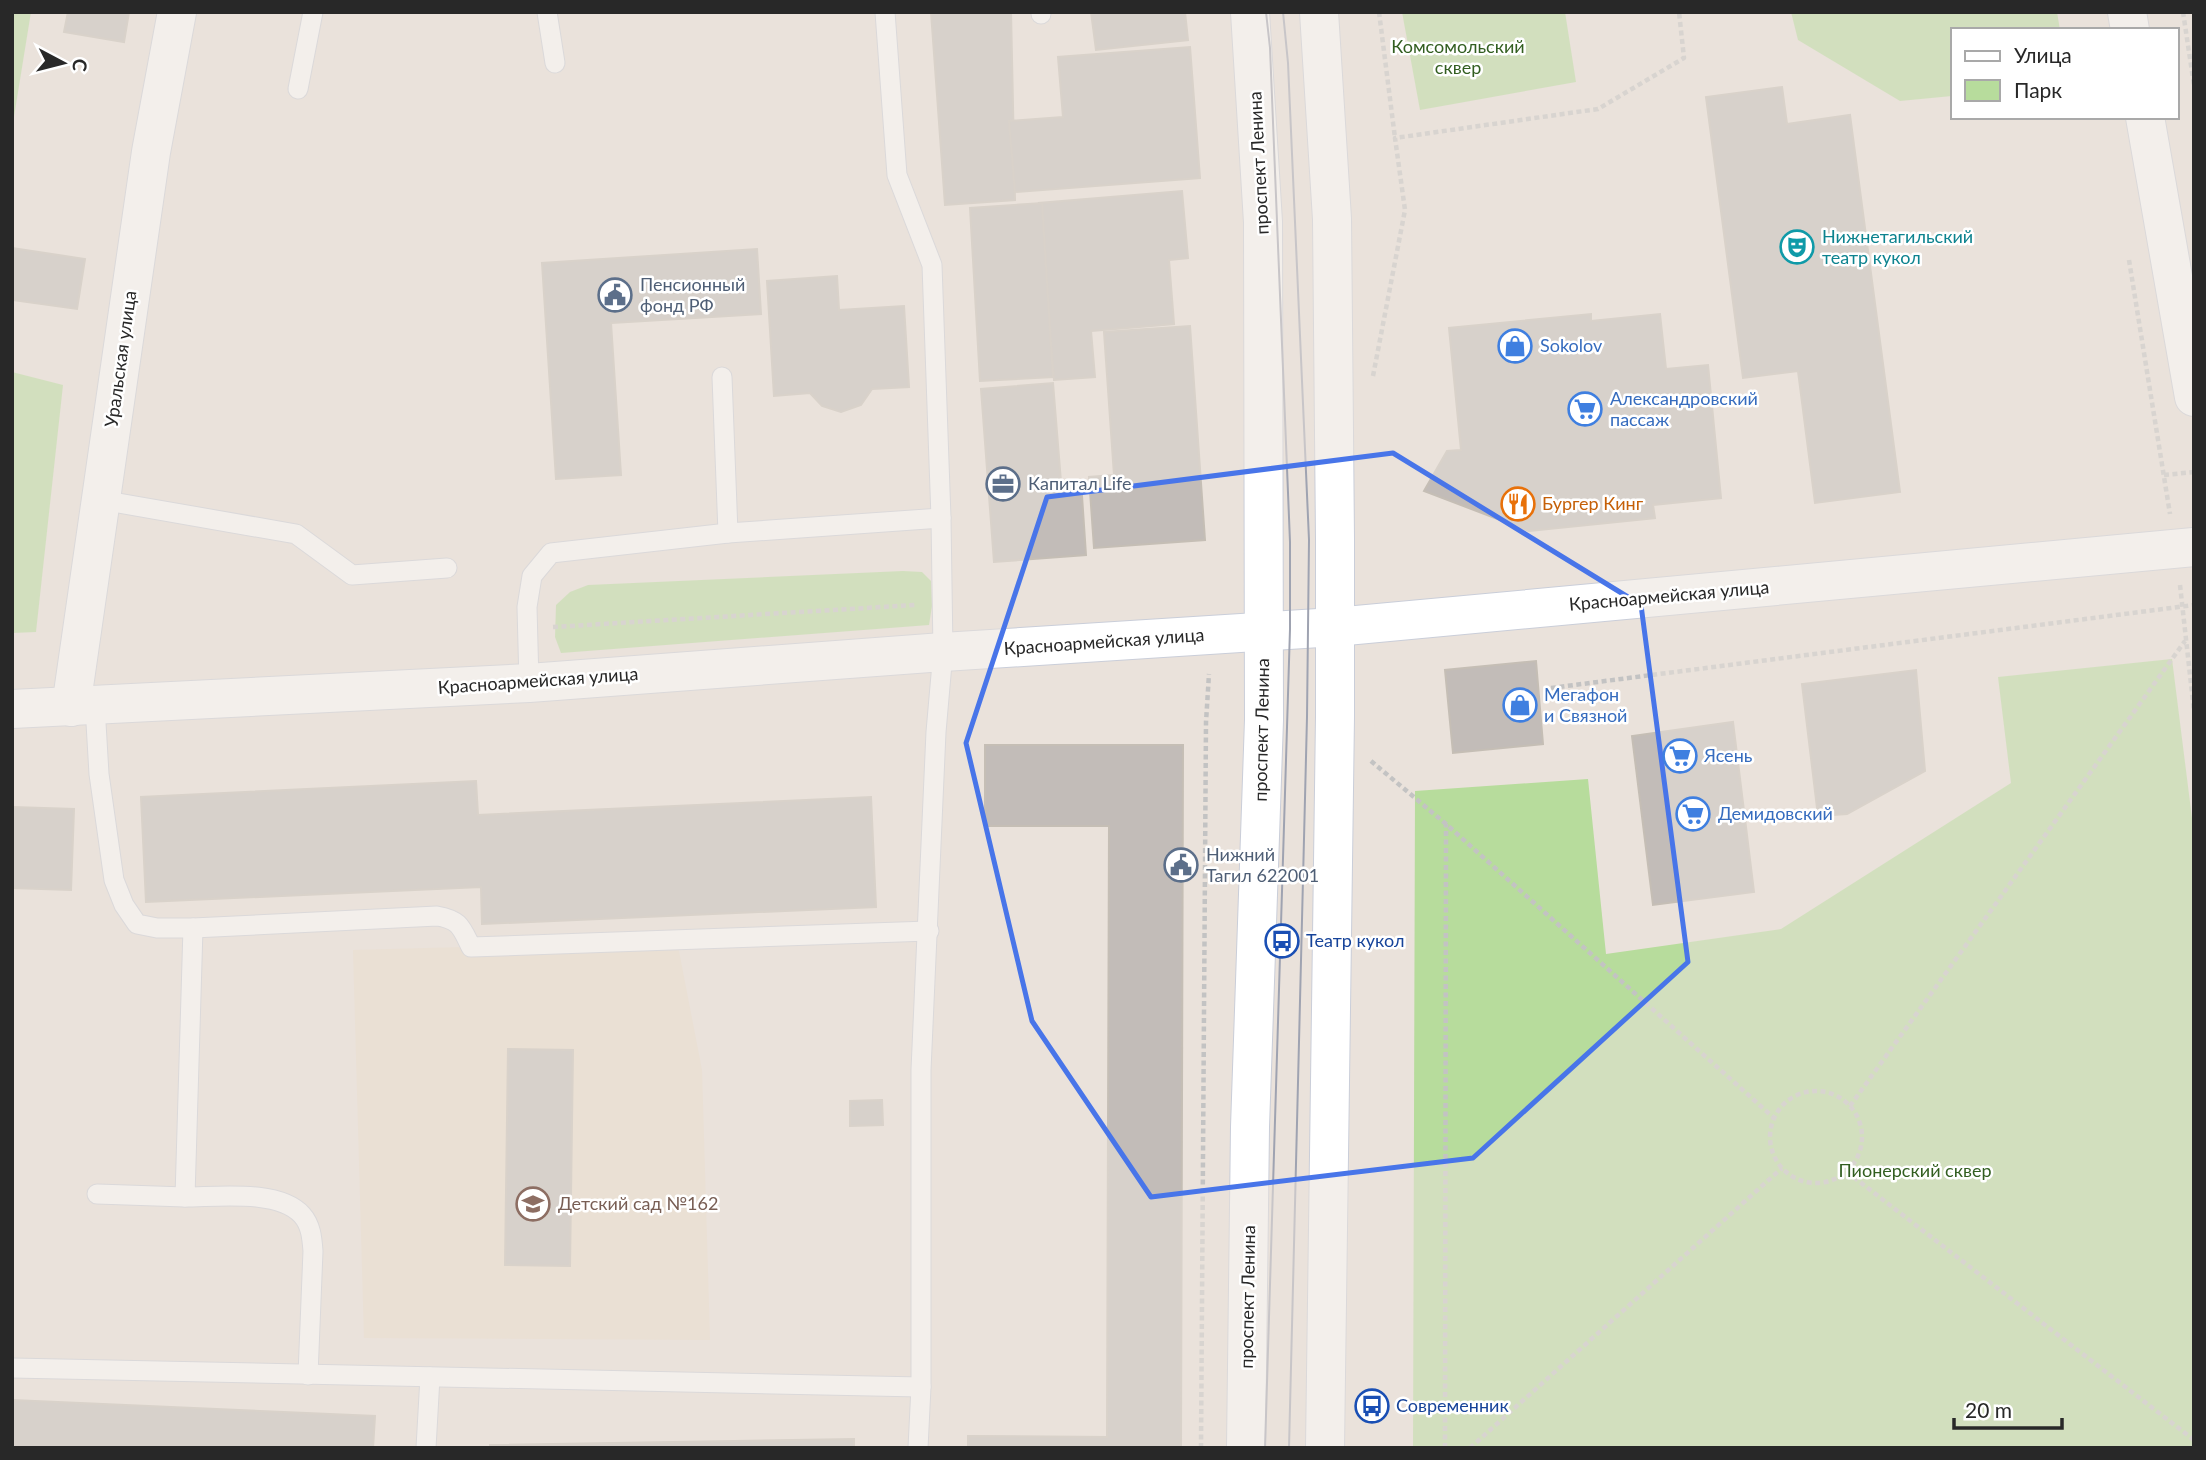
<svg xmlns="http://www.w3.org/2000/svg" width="2206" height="1460" viewBox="0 0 2206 1460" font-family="Lato,sans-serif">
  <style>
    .education { fill: #eaddcc }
    .green { fill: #b7dc9c }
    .building { fill: #c2bcb8; stroke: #c5beb5; stroke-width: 2 }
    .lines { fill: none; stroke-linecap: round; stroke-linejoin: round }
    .lane-casing { stroke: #caced9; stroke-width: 21 }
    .street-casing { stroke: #caced9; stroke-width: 40 }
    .secondary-casing { stroke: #caced9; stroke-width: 40 }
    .path { stroke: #c3c3c3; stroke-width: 4.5; stroke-dasharray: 5 3.5; stroke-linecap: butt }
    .lane { stroke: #fff; stroke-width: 19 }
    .street { stroke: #fff; stroke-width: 38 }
    .secondary { stroke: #fff; stroke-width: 38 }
    .tram { stroke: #9fa3b1; stroke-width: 2 }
    .marked { fill: none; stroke: #4875e9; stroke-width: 5; stroke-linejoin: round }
    .labels { text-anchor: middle; stroke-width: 5; stroke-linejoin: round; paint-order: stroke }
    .park-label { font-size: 18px; fill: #325e20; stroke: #fff }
    .street-label { font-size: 18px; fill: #282828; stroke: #fff }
    .culture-label { font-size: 18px; fill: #0d838f; stroke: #fff; text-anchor: start }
    .service-label { font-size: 18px; fill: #4e5e75; stroke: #fff; text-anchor: start }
    .shop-label { font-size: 18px; fill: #366cbe; stroke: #fff; text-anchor: start }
    .food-label { font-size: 18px; fill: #c56008; stroke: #fff; text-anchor: start }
    .transit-label { font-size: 18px; fill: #164399; stroke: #fff; text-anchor: start }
    .education-label { font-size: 18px; fill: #785e54; stroke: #fff; text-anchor: start }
  </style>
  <rect width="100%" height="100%" fill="#eae2db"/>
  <path class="education" d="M677 941 702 1070 710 1340 364 1338 353 950Z"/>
  <g class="green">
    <path d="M12 12H31L12 129Z"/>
    <path d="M1402 12H1565L1576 82 1420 110Z"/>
    <path d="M1791 12H2057L2060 30H1952V96L1900 101 1798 40Z"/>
    <path d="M12 372 63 385 36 632 12 633Z"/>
    <path d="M903 571 922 572 931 581 932 606 929 625 561 653 555 637 556 605 570 592 588 585Z"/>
    <path d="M2172 659 2194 834V1448H1413L1415 791 1588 779 1606 954 1781 929 2011 783 1998 677Z"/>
  </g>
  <g class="building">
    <path d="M68 12H129L124 42 64 32Z"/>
    <path d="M931 12H1011L1015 200 945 205Z"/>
    <path d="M1091 12H1185L1188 40 1096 50Z"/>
    <path d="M1190 47 1200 178 1015 192 1009 121 1063 117 1058 57Z"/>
    <path d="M1782 87 1787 124 1850 115 1900 492 1815 503 1798 371 1743 378 1706 97Z"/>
    <path d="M1182 191 1188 258 1169 260 1174 324 1091 331 1095 377 1054 380 1039 203Z"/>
    <path d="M1042 203 1053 377 980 381 970 208Z"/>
    <path d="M12 248 85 259 77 309 12 300Z"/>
    <path d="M757 249 761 314 611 323 621 475 556 479 542 263Z"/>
    <path d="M837 276 839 310 904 306 909 387 872 389 861 405 841 412 822 406 810 393 774 396 767 281Z"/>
    <path d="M1591 314V321L1660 314 1666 369 1708 365 1721 498 1653 505 1655 518 1529 531 1424 491 1447 451 1461 450 1449 328Z"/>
    <path d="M1190 326 1205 540 1094 548 1089 477 1114 475 1104 332Z"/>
    <path d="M1053 383 1061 482 1081 481 1086 555 994 562 981 389Z"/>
    <path d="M1536 661 1543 744 1453 753 1445 670Z"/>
    <path d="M1916 670 1925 771 1847 814 1818 816 1802 684Z"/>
    <path d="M1733 722 1754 892 1653 905 1632 736Z"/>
    <path d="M985 745H1183L1181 1448H968V1436L1107 1437 1109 826H985Z"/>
    <path d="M476 781 478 815 871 797 876 907 482 924 481 887 146 902 141 797Z"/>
    <path d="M12 807 74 809 71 890 12 888Z"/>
    <path d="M508 1049 573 1050 570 1266 505 1265Z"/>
    <path d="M882 1100 883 1125 850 1126V1101Z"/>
    <path d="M12 1400 375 1416 373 1448H12Z"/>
    <path d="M854 1439V1448H490V1445Z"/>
  </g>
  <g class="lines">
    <defs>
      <g id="lane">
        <path d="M547 12 555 63"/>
        <path d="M885 12 897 175 932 265 941 518"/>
        <path d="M1041 14V12"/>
        <path d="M298 89 313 12"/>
        <path d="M722 377 728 533"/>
        <path d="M101 500 296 534 352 575 447 568"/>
        <path d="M529 683 527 607 532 576 551 553 728 533 941 518 943 652 936 732 921 1070V1387L918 1448"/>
        <path d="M95 706 99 774 114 880 124 905 137 924 157 928H193L437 916C460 920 461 927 471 947L929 931"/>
        <path d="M193 928 185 1197C217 1197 279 1189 302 1215 311 1225 312 1238 313 1251L308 1375"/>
        <path d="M97 1194 185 1197"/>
        <path d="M12 1368 921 1387"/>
        <path d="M426 1448 430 1377"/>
      </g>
      <g id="street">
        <path d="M71 707 151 152 177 12"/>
        <path d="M12 709 529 683 943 652 1335 627"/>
      </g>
      <g id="secondary">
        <path d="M1319 12 1332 219 1335 539V716L1325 1448"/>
        <path d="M2127 12 2130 30"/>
        <path d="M2145 117 2194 397"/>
        <path d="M1335 627 2194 547"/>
        <path d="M1246 1448 1250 1127 1264 720 1263 222 1250 12"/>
      </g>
    </defs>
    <use href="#lane" class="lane-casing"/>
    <use href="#street" class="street-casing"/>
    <use href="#secondary" class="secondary-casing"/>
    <g class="path">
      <path d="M1379 12 1395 138"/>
      <path d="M2183 12 2194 85"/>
      <path d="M2129 260 2170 514"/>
      <path d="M1373 376 1405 210 1395 138 1598 109 1684 58 1679 12"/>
      <path d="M2164 475 2194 472"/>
      <path d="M2180 585 2194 711"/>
      <path d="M553 627 915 605"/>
      <path d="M1551 688 2194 605"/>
      <path d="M1371 761 1446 824 1774 1118"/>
      <circle cx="1816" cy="1137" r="46"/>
      <path d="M1850 1106 2185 641"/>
      <path d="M1847 1172 2194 1440"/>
      <path d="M1201 1448 1206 722 1209 674"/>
      <path d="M1445 1448 1446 824"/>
      <path d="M1470 1448 1782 1168"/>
    </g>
    <use href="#lane" class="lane"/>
    <use href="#street" class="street"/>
    <use href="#secondary" class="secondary"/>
    <g class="tram">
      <path d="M1283 12 1288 63 1309 540 1307 717 1289 1448"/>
      <path d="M1265 1448 1290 629V542L1270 48 1266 12"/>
    </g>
  </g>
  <path d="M0 0H2206V1460H0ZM1393 453 1641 605 1688 962 1473 1158 1151 1197 1032 1021 966 743 1047 497Z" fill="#eae2db" fill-opacity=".55" fill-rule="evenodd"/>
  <path class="marked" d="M1393 453 1641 605 1688 962 1473 1158 1151 1197 1032 1021 966 743 1047 497Z"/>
  <defs>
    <symbol id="theatre-ring" viewBox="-11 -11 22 22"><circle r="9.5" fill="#fff" stroke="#0f9aa8" stroke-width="1.5"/><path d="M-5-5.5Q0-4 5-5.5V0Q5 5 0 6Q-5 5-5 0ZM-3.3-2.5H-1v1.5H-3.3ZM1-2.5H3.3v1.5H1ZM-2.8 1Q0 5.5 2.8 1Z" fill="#0f9aa8"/></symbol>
    <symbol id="civic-ring" viewBox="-11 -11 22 22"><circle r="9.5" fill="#fff" stroke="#5c6f8a" stroke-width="1.5"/><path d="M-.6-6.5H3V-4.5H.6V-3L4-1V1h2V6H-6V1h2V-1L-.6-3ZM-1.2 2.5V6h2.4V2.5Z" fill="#5c6f8a"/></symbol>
    <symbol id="shop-ring" viewBox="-11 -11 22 22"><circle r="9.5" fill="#fff" stroke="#3f7fe0" stroke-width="1.5"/><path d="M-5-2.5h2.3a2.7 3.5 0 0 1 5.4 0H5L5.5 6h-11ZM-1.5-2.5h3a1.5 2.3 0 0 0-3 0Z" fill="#3f7fe0"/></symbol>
    <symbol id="supermarket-ring" viewBox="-11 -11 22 22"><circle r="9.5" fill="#fff" stroke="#3f7fe0" stroke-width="1.5"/><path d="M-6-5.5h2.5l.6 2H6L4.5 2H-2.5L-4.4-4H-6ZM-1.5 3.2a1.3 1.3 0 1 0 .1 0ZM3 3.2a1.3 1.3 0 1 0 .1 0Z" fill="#3f7fe0"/></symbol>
    <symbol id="office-ring" viewBox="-11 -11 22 22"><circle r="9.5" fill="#fff" stroke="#5c6f8a" stroke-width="1.5"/><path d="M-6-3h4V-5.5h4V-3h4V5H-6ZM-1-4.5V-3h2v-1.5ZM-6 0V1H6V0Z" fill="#5c6f8a"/></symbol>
    <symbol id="restaurant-ring" viewBox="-11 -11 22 22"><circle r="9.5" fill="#fff" stroke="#e8710a" stroke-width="1.5"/><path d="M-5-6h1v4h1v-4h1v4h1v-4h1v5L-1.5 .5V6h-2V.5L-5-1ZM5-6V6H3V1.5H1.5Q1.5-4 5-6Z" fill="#e8710a"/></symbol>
    <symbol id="bus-ring" viewBox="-11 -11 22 22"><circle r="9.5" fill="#fff" stroke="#1a4fb4" stroke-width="1.5"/><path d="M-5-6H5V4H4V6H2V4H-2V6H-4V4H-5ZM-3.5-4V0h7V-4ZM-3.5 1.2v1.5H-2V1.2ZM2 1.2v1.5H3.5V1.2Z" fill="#1a4fb4"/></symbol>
    <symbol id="school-ring" viewBox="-11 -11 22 22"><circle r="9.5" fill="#fff" stroke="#8d6e63" stroke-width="1.5"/><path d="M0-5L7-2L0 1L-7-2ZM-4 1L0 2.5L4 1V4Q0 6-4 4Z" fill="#8d6e63"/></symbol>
  </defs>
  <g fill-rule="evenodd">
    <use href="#theatre-ring" x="1778" y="228" width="38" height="38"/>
    <use href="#civic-ring" x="596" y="276" width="38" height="38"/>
    <use href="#shop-ring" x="1496" y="327" width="38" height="38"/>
    <use href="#supermarket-ring" x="1566" y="390" width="38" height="38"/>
    <use href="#office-ring" x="984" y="465" width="38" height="38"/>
    <use href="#restaurant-ring" x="1499" y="485" width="38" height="38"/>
    <use href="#shop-ring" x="1501" y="686" width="38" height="38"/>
    <use href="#supermarket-ring" x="1661" y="737" width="38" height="38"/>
    <use href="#supermarket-ring" x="1674" y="795" width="38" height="38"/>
    <use href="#civic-ring" x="1162" y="846" width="38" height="38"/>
    <use href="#bus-ring" x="1263" y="922" width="38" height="38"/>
    <use href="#school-ring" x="514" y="1185" width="38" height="38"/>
    <use href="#bus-ring" x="1353" y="1387" width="38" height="38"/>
  </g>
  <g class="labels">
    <g class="park-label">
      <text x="1458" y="53">Комсомольский<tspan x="1458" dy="21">сквер</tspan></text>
      <text x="1915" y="1177">Пионерский сквер</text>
    </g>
    <g class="street-label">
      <text transform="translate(1259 163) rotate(-93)" y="6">проспект Ленина</text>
      <text transform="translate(121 359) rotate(-82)" y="6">Уральская улица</text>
      <text transform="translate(1669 596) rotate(-5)" y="6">Красноармейская улица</text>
      <text transform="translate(1104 642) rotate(-4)" y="6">Красноармейская улица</text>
      <text transform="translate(538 681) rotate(-4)" y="6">Красноармейская улица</text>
      <text transform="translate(1262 730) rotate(-89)" y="6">проспект Ленина</text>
      <text transform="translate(1248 1297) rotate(-89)" y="6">проспект Ленина</text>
    </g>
    <g class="culture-label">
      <text x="1822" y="243">Нижнетагильский<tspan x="1822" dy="21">театр кукол</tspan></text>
    </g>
    <g class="service-label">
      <text x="640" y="291">Пенсионный<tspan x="640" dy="21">фонд РФ</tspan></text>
      <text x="1028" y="490">Капитал Life</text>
      <text x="1206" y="861">Нижний<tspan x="1206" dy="21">Тагил 622001</tspan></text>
    </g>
    <g class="shop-label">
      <text x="1540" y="352">Sokolov</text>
      <text x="1610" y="405">Александровский<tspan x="1610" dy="21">пассаж</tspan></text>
      <text x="1544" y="701">Мегафон<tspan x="1544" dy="21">и Связной</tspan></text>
      <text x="1704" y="762">Ясень</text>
      <text x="1718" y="820">Демидовский</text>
    </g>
    <g class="food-label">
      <text x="1542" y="510">Бургер Кинг</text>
    </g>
    <g class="transit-label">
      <text x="1306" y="947">Театр кукол</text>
      <text x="1396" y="1412">Современник</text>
    </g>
    <g class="education-label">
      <text x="558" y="1210">Детский сад №162</text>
    </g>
  </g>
  <rect width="2206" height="1460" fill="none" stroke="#282828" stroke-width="28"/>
  <rect x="1951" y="28" width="228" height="91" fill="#ffffff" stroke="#a9a9a9" stroke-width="2"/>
  <rect x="1965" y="51" width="35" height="10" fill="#ffffff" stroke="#a9a9a9" stroke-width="2"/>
  <text x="2014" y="63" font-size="21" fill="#282828">Улица</text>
  <rect x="1965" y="80" width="35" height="21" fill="#b7dc9c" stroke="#a9a9a9" stroke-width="2"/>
  <text x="2014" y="98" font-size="21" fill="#282828">Парк</text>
  <g transform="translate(63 63) rotate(97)" stroke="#ffffff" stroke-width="5" paint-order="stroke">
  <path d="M0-5L12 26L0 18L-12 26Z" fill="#282828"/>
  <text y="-10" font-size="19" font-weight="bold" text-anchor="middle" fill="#282828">С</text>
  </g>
  <path d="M1954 1418v10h108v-10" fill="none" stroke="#282828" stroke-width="3.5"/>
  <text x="1965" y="1418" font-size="21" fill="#282828" stroke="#ffffff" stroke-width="5" paint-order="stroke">20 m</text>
</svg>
